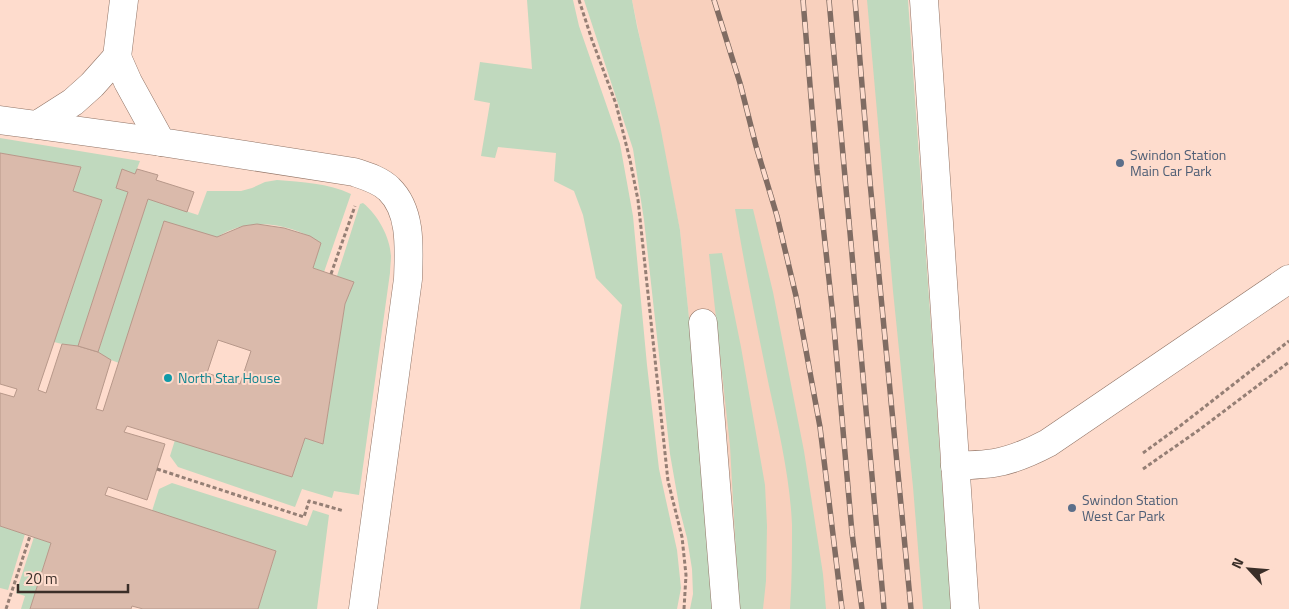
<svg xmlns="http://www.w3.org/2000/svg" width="1289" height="609" viewBox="0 0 1289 609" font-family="'Titillium Web',sans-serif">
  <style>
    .built { fill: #f8d0bd }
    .green { fill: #c0d9be }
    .building { fill: #dabaab; stroke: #b7988a; fill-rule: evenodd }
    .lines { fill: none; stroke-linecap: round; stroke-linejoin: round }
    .minor-casing { stroke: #917466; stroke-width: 29 }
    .path { stroke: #957f75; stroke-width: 3; stroke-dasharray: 4 2.5; stroke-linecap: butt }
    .minor { stroke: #fff; stroke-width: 28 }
    .rail-casing { stroke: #806c63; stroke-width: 5.5 }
    .rail { stroke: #fedccd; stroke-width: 4; stroke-dasharray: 11; stroke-linecap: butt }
    .service-dot { fill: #5c6f8a; stroke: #fedccd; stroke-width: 2 }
    .culture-dot { fill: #0f9aa8; stroke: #fedccd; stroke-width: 2 }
    .labels { text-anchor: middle; stroke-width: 4; stroke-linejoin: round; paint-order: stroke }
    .service-label { font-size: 14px; fill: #4e5e75; stroke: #fedccd; text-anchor: start }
    .culture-label { font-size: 14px; fill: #0d838f; stroke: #fedccd; text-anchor: start }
  </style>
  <rect width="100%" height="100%" fill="#fedccd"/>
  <path class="built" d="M632 0H894L943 609H716L708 503 680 230Z"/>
  <g class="green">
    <path d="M527 0H573L579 26 620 144 633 216 647 365 659 469 677 550 681 588 677 609H580L622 305 596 278 583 215 574 191 554 181 556 153 498 147 495 158 481 156 490 103 474 100 480 62 532 69Z"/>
    <path d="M584 0H632L637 26 660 125 680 230 708 503 716 609H690L693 594 692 569 687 538 680 511 670 454 644 220 633 149Z"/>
    <path d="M867 0H908L951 609H923L913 487 893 291Z"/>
    <path d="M0 138 140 161 135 174 122 170 116 188 128 192 78 346 62 344 54 342 102 201 73 191 81 167 0 153Z"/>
    <path d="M277 180C302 182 328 183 351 194L324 272 313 268 321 243C291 224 251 216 219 236 211 242 199 261 193 269 168 300 143 331 119 363L111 360 98 352 148 199 198 215 207 191H241L252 188 265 182Z"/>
    <path d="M363 203C378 215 390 237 391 256 391 262 390 267 390 273L359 495 334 491 332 498 302 489 295 507 178 467 170 456 175 440 292 477 305 438 323 444 345 304 353 282 337 276 360 204Z"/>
    <path d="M735 209H753L773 292 804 451 823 574 826 609H790C792 581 792 553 792 525 790 478 779 431 769 386 757 327 745 269 735 209Z"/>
    <path d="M722 253 741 347 765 485 767 526 766 581 763 609H739L730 446 709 254Z"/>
    <path d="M172 483 307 526 313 510 329 515 317 609H258L276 551 152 511 159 489Z"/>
    <path d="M0 526 25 534 8 590 0 588Z"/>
    <path d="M34 537 51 543 30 609H21L25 596 16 593Z"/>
  </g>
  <g class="building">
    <path d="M0 153 81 167 73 191 102 200 38 390 46 393 62 344 78 346 98 352 111 360 96 409 103 411 164 221 217 237 243 226 257 224 284 228 310 236 321 243 313 268 354 282 345 304 323 444 305 438 292 477 127 426 124 432 165 444 147 500 108 487 105 495 276 551 258 609H143L132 606 131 609H30L51 543 0 526V393L14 397 17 389 0 384ZM218 340 251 351 240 384 207 373Z"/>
    <path d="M122 169 135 174 137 169 158 175 156 180 194 192 187 212 148 199 98 352 78 346 128 192 116 188Z"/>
  </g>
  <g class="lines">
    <defs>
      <g id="minor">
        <path d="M924 0 965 609"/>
        <path d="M117 57 124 0"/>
        <path d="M0 120 37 125 73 102 92 85 117 57 128 82 161 142 354 172C366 176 380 180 389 189 412 211 409 249 408 279L363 609"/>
        <path d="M37 125 161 142"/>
        <path d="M703 323 726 609"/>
        <path d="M955 466C968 465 981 465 994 463 1013 460 1031 452 1048 443L1289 279"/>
      </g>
    </defs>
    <use href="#minor" class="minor-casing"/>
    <g class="path">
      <path d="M579 0 592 40 616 104 630 160 638 200 668 481 682 537 686 575 684 609"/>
      <path d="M331 274 355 206"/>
      <path d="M1143 453 1180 426 1289 341"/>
      <path d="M157 469 304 517 309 501 344 511"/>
      <path d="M1143 469 1199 430 1289 362"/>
      <path d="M6 609 30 536"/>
    </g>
    <use href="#minor" class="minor"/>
    <defs>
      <g id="rail">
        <path d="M714 0 740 83 756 146 777 216 796 296 820 427 842 609"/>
        <path d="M803 0 817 170 833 316 852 533 862 609"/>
        <path d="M829 0 869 443 884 609"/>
        <path d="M855 0 870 182 911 609"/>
      </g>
    </defs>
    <use href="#rail" class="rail-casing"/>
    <use href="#rail" class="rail"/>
  </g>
  <g class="service-dot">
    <circle cx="1120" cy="163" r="5"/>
    <circle cx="1072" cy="508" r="5"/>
  </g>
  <circle class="culture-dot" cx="168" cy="378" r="5"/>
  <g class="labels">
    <g class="service-label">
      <text x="1130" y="160">Swindon Station<tspan x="1130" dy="16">Main Car Park</tspan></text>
      <text x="1082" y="505">Swindon Station<tspan x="1082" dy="16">West Car Park</tspan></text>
    </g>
    <g class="culture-label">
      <text x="178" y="383">North Star House</text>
    </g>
  </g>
  <g transform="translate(1249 569) rotate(296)" stroke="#fedccd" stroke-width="4" paint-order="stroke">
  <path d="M0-4L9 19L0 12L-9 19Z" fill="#3a2e28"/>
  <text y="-8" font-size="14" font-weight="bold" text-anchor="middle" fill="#3a2e28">N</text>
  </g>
  <path d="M18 584v8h110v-8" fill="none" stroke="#3a2e28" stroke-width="2.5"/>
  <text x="25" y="584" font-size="15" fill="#3a2e28" stroke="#fedccd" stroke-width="4" paint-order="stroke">20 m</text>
</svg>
